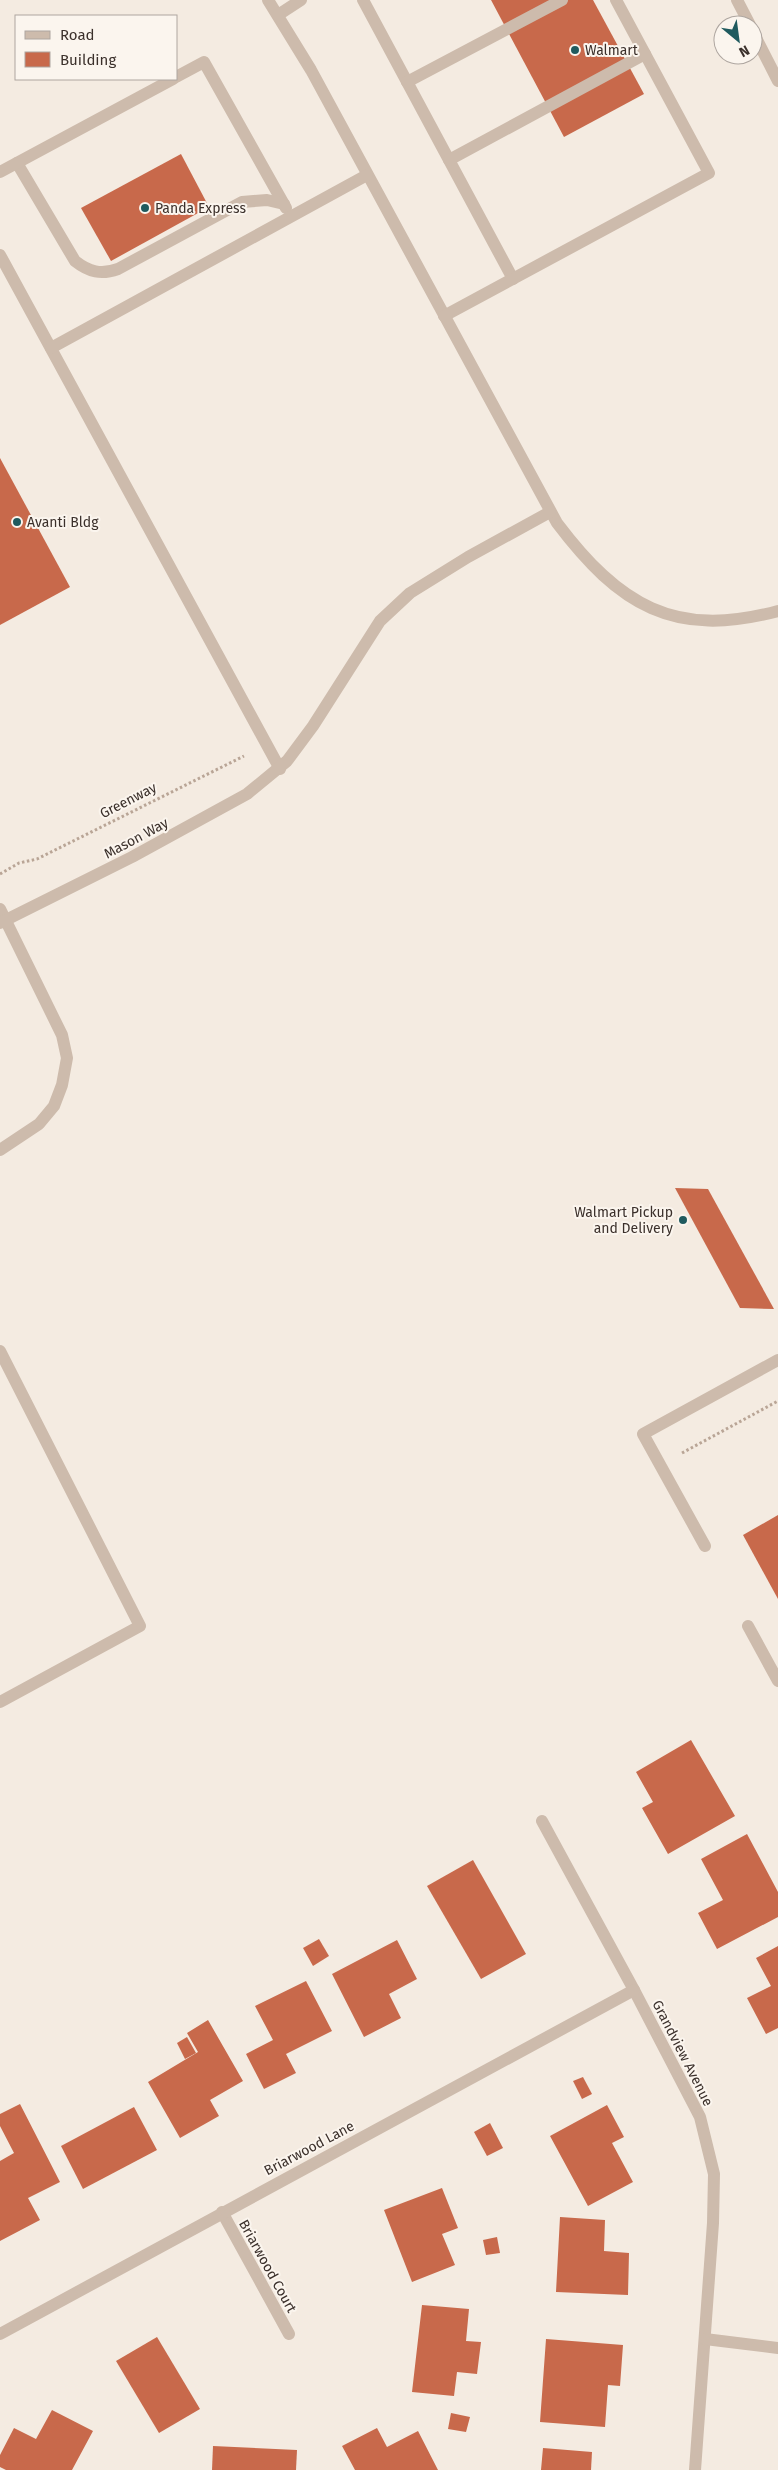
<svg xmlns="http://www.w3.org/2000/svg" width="778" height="2470" viewBox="0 0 778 2470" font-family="'Fira Sans',sans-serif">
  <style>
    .building { fill: #c8694b }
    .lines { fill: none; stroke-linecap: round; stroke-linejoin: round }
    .path { stroke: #b9a596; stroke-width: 3; stroke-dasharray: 2.5 2.5; stroke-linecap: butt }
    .minor { stroke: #cdbbac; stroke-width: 12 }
    .poi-dot { fill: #1f5a5e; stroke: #fbf5ee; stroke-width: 2 }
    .labels { text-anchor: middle; stroke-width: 4; stroke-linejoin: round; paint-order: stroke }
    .poi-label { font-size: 14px; fill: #3b302b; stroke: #fbf5ee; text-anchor: start }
    .street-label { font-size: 14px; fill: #3b302b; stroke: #fbf5ee }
  </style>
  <rect width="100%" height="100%" fill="#f4ebe1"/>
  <g class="building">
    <path d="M491 0H593L644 94 564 137Z"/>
    <path d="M181 154 209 207 111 261 81 208Z"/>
    <path d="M0 458 70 587 0 625Z"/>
    <path d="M675 1188 708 1189 774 1309 740 1308Z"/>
    <path d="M778 1515V1599L743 1535Z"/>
    <path d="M691 1740 735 1816 668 1854 642 1808 653 1802 636 1772Z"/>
    <path d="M747 1834 778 1892V1917L717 1949 698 1913 723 1900 701 1859Z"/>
    <path d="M473 1860 526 1954 481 1979 427 1886Z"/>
    <path d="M319 1939 329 1956 313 1966 303 1948Z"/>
    <path d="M397 1940 417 1979 389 1994 401 2018 364 2037 332 1974Z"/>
    <path d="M778 1946V2028L766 2034 747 1998 771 1986 756 1958Z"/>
    <path d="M306 1981 332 2031 286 2054 296 2073 264 2089 246 2054 273 2040 255 2006Z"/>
    <path d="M208 2020 243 2081 210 2100 219 2116 180 2138 148 2082 198 2052 187 2033Z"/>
    <path d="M187 2037 196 2053 185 2059 177 2043Z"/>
    <path d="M583 2077 592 2094 582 2099 573 2081Z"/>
    <path d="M20 2104 60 2182 28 2198 40 2220 0 2241V2161L14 2153 0 2126V2114Z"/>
    <path d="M607 2105 624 2137 612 2143 633 2182 588 2206 550 2136Z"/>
    <path d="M134 2107 157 2150 83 2189 61 2146Z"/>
    <path d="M490 2123 503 2148 487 2156 474 2132Z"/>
    <path d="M442 2188 458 2228 442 2234 455 2265 412 2282 384 2210Z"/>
    <path d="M560 2217 605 2220 604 2251 629 2253 628 2295 556 2292Z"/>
    <path d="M497 2237 500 2253 486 2255 483 2240Z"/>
    <path d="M422 2305 469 2309 466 2341 481 2342 477 2374 457 2372 454 2396 412 2392Z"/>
    <path d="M157 2337 200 2409 159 2433 116 2361Z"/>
    <path d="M546 2339 623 2345 620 2386 608 2385 605 2427 540 2422Z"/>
    <path d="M52 2410 93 2431 72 2470H6L0 2467V2455L14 2428 36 2439Z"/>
    <path d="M451 2413 470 2417 466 2432 448 2429Z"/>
    <path d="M377 2428 387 2447 418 2431 438 2470H355L342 2446Z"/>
    <path d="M213 2446 297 2450 296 2470H212Z"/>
    <path d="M543 2448 592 2452 591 2470H541Z"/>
  </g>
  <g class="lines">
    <g class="path">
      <path d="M0 874 19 863 37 859 244 756"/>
      <path d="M682 1453 778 1401"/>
    </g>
    <g class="minor">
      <path d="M268 0 311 70 557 523C619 605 674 639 778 611"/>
      <path d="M363 0 513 279"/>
      <path d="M737 0 750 25"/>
      <path d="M278 15 301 0"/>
      <path d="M753 32 778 81"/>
      <path d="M176 77 204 62 286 208"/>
      <path d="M407 82 562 0"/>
      <path d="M449 160 645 54"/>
      <path d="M17 163 75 261C89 272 101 275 118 269L242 202 267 200 284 204"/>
      <path d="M0 172 173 79"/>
      <path d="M0 255 280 769"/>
      <path d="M444 316 709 173 616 0"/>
      <path d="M51 348 367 175"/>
      <path d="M0 909 62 1035 67 1058 62 1085 54 1106 39 1124 0 1150"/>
      <path d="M0 923 132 857 247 794 287 761 313 726 380 621 410 593 468 557 550 512"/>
      <path d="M0 1351 140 1626 0 1702"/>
      <path d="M705 1546 643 1434 778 1360"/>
      <path d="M748 1626 778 1681"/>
      <path d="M542 1821 634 1990 700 2117 714 2174 713 2223 695 2470"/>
      <path d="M222 2212 289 2334"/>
      <path d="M0 2334 634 1990"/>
      <path d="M705 2339 778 2348"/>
    </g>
  </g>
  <g class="poi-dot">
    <circle cx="575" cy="50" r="5"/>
    <circle cx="145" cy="208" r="5"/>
    <circle cx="17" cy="522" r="5"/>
    <circle cx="683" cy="1220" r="5"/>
  </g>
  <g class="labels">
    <g class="poi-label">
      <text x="585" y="55">Walmart</text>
      <text x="155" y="213">Panda Express</text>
      <text x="27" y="527">Avanti Bldg</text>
      <text x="673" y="1217" text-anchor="end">Walmart Pickup<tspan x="673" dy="16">and Delivery</tspan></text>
    </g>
    <g class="street-label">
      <text transform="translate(128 800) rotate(-27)" y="5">Greenway</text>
      <text transform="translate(136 838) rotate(-28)" y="5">Mason Way</text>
      <text transform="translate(683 2053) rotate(63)" y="5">Grandview Avenue</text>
      <text transform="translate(309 2148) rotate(-28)" y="5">Briarwood Lane</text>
      <text transform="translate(268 2266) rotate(61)" y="5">Briarwood Court</text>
    </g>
  </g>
  <rect x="15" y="15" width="162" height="65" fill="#fbf5ee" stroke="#aea6a0"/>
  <rect x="25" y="31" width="25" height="8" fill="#cdbbac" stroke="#aea6a0"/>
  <text x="60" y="40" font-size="15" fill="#3b302b">Road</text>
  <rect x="25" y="52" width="25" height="15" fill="#c8694b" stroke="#aea6a0"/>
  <text x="60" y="65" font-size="15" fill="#3b302b">Building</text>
  <g transform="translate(738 40) rotate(151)"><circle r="24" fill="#fbf5ee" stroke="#aea6a0"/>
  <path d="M0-4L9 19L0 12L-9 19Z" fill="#1f5a5e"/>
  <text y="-8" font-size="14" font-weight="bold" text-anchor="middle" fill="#3b302b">N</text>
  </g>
</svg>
